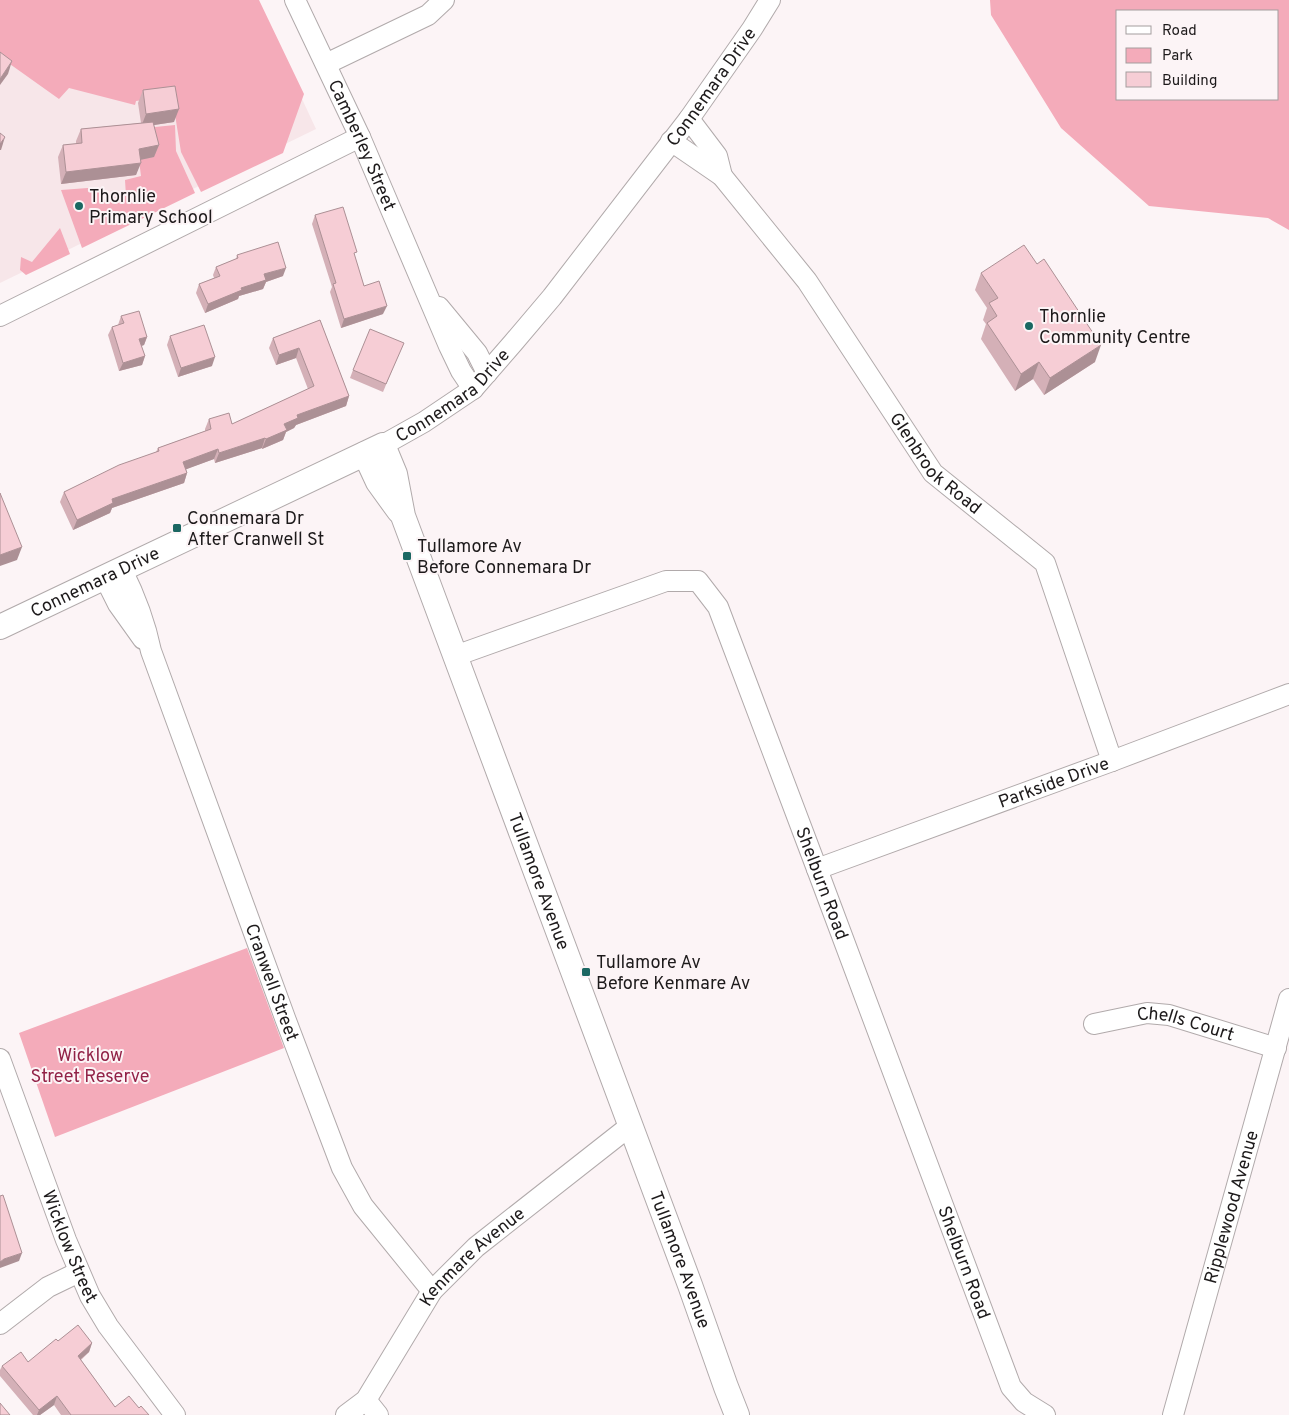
<svg xmlns="http://www.w3.org/2000/svg" width="1289" height="1415" viewBox="0 0 1289 1415" font-family="Overpass,sans-serif">
  <style>
    .built { fill: #f7e6e9 }
    .green { fill: #f4abba; fill-rule: evenodd }
    .lines { fill: none; stroke-linecap: round; stroke-linejoin: round }
    .minor-casing { stroke: #b1aaab; stroke-width: 22 }
    .tertiary-casing { stroke: #b1aaab; stroke-width: 26 }
    .minor { stroke: #fff; stroke-width: 20 }
    .tertiary { stroke: #fff; stroke-width: 24 }
    .wall { fill: #d4b0b7 }
    .shaded-wall { fill: #ac9095 }
    .building { fill: #f6cdd5; stroke: #ac9095 }
    .poi-dot { fill: #1b6762; stroke: #fcf4f6; stroke-width: 2 }
    .labels { text-anchor: middle; stroke-width: 4; stroke-linejoin: round; paint-order: stroke }
    .street-label { font-size: 18px; fill: #1d1a1b; stroke: #fcf4f6 }
    .poi-label { font-size: 18px; fill: #1d1a1b; stroke: #fcf4f6; text-anchor: start }
    .park-label { font-size: 18px; fill: #912247; stroke: #fcf4f6 }
  </style>
  <rect width="100%" height="100%" fill="#fcf4f6"/>
  <path class="built" d="M0 0H256L316 129 0 283Z"/>
  <g class="green">
    <path d="M0 0H259L304 94 283 153 201 192 181 152 172 96 136 101 135 105 69 88 59 99 0 57Z"/>
    <path d="M990 0H1289V230L1268 218 1149 206 1061 128 991 15ZM1118 11H1278V99H1118Z"/>
    <path d="M175 125 176 151 195 193 82 248 61 190 101 187 104 199 126 196 125 180 141 176 135 129Z"/>
    <path d="M60 228 70 254 26 275 20 270 21 257 32 262Z"/>
    <path d="M247 948 284 1048 55 1137 19 1033Z"/>
  </g>
  <g class="lines">
    <defs>
      <g id="minor">
        <path id="s1" d="M295 0 360 137 449 346 461 371 473 389"/>
        <path d="M326 64 428 15 444 0"/>
        <path d="M689 119 717 156 722 176"/>
        <path id="s2" d="M671 141 722 176 807 281 933 473 1045 563 1112 761"/>
        <path d="M439 307 477 353 487 373"/>
        <path d="M0 316 360 137"/>
        <path id="s3" d="M383 445 424 422 473 389 513 343 552 297 689 119 752 29 770 0"/>
        <path id="s4" d="M122 570C135 596 145 622 151 651L285 1018 342 1168 363 1206 432 1291"/>
        <path d="M105 578 118 604 143 639"/>
        <path id="s5" d="M455 656 666 581H698L718 607 817 869 1011 1387 1024 1402 1045 1415"/>
        <path id="s6" d="M817 869 1112 761 1289 694"/>
        <path id="s7" d="M1094 1024 1147 1013 1169 1015 1276 1048"/>
        <path id="s8" d="M0 1059 66 1240 90 1296 108 1326 175 1415"/>
        <path d="M0 1324 48 1287 79 1272"/>
        <path d="M366 1400 378 1415"/>
        <path id="s9" d="M346 1415 366 1400 432 1291 476 1247 630 1126"/>
        <path id="s10" d="M1173 1415 1289 999"/>
      </g>
      <g id="tertiary">
        <path d="M365 454 378 482 399 511"/>
        <path id="s11" d="M0 627 383 445 395 474 403 516 690 1285 726 1387 737 1415"/>
      </g>
    </defs>
    <use href="#minor" class="minor-casing"/>
    <use href="#tertiary" class="tertiary-casing"/>
    <use href="#minor" class="minor"/>
    <use href="#tertiary" class="tertiary"/>
  </g>
  <g class="wall">
    <path d="M143 90 174 122 154 125 159 145 154 157 140 160 136 175 61 184 58 157 63 145 76 144V141L81 129 141 123 138 103Z"/>
    <path d="M315 215 355 258 364 286 383 314 341 328 330 292 332 287 312 224Z"/>
    <path d="M237 255 283 276 266 282 263 289 239 296 238 299 205 313 196 293 199 284 214 278 213 275 216 267 236 259Z"/>
    <path d="M981 273 1095 362 1044 395 1033 379 1015 391 981 339 986 324 983 320 987 308 975 290Z"/>
    <path d="M121 316 147 337 144 345 141 346 145 356 142 365 119 371 108 335 112 327 118 325Z"/>
    <path d="M320 320 349 396 346 406 296 425 294 428 286 432 283 440 262 449V448L215 463 214 459 186 469 187 473 184 483 112 508 110 513 73 530 60 502 64 492 156 452 158 448 205 431V429L209 419 232 424 308 389 296 358 276 365 269 348 273 338Z"/>
    <path d="M170 336 212 366 178 377 167 345Z"/>
    <path d="M400 351 383 392 350 378 353 370Z"/>
    <path d="M92 1343 89 1352 81 1360 115 1407 139 1408 149 1415H61L54 1405 40 1415H33L0 1376V1370L2 1366 28 1362Z"/>
  </g>
  <g class="shaded-wall">
    <path d="M12 61 8 74 0 85V79Z"/>
    <path d="M179 109 174 122 141 127 146 114Z"/>
    <path d="M5 137 1 150H0V144Z"/>
    <path d="M159 145 154 157 135 161 139 149Z"/>
    <path d="M141 163 136 175 61 184 66 172Z"/>
    <path d="M286 268 283 276 266 282 263 289 239 296 238 299 205 313 208 304 241 288 264 274Z"/>
    <path d="M387 306 383 314 341 328 344 319Z"/>
    <path d="M147 337 144 345 136 348 139 339Z"/>
    <path d="M1101 345 1095 362 1044 395 1050 378Z"/>
    <path d="M299 348 296 358 276 365 279 355Z"/>
    <path d="M145 356 142 365 119 371 123 363Z"/>
    <path d="M215 357 212 366 178 377 181 368Z"/>
    <path d="M1039 362 1033 379 1015 391 1021 374Z"/>
    <path d="M349 396 346 406 296 425 294 428 286 432 283 440 262 449 266 439 284 424 297 415Z"/>
    <path d="M265 438 262 448 215 463 219 453Z"/>
    <path d="M218 449 214 459 179 472 183 462Z"/>
    <path d="M187 473 184 483 112 508 110 513 73 530 77 520 112 499Z"/>
    <path d="M22 547 17 560 0 566V555Z"/>
    <path d="M22 1253 19 1261 0 1268V1262L4 1259Z"/>
    <path d="M92 1343 89 1352 75 1364 78 1356Z"/>
    <path d="M57 1396 54 1405 40 1415H37L39 1410Z"/>
  </g>
  <g class="building">
    <path d="M0 52 12 61 0 79Z"/>
    <path d="M175 86 179 109 146 114 143 90Z"/>
    <path d="M153 122 159 145 139 149 141 163 66 172 63 145 82 143 81 129Z"/>
    <path d="M0 133 5 137 0 144Z"/>
    <path d="M343 207 357 252 354 253 364 286 379 281 387 306 344 319 333 284 336 283 315 215Z"/>
    <path d="M278 242 286 268 264 274 266 280 241 288 242 290 208 304 199 284 220 276 216 267 238 258 237 255Z"/>
    <path d="M1024 245 1037 264 1044 259 1101 345 1050 378 1039 362 1021 374 987 323 997 316 989 303 998 298 981 273Z"/>
    <path d="M139 311 147 337 139 339 145 356 123 363 112 327 124 323 121 316Z"/>
    <path d="M320 320 349 396 297 415 298 418 284 424 287 430 266 439 265 438 219 453 218 449 183 462 187 473 112 499 113 503 77 520 64 492 119 465 159 451 158 448 211 429 209 419 229 413 232 424 314 386 299 348 279 355 273 338Z"/>
    <path d="M204 325 215 357 181 368 170 336Z"/>
    <path d="M370 329 404 343 386 384 353 370Z"/>
    <path d="M0 493 22 547 0 555Z"/>
    <path d="M3 1195 22 1253 4 1259 0 1262V1196Z"/>
    <path d="M78 1325 92 1343 78 1356 115 1407 129 1396 139 1408 141 1406 149 1415H71L57 1396 39 1410 2 1366 21 1352 28 1362 56 1339 58 1341Z"/>
    <path d="M0 1403 10 1415H0Z"/>
  </g>
  <g class="poi-dot">
    <circle cx="79" cy="206" r="5"/>
    <circle cx="1029" cy="326" r="5"/>
    <rect x="172" y="523" width="10" height="10" rx="2.5"/>
    <rect x="402" y="551" width="10" height="10" rx="2.5"/>
    <rect x="581" y="967" width="10" height="10" rx="2.5"/>
  </g>
  <g class="labels">
    <g class="street-label">
      <text dy="6" stroke="none"><textPath href="#s3" startOffset="491">Connemara Drive</textPath></text>
      <text dy="6" stroke="none"><textPath href="#s1" startOffset="160">Camberley Street</textPath></text>
      <text dy="6" stroke="none"><textPath href="#s3" startOffset="86">Connemara Drive</textPath></text>
      <text dy="6" stroke="none"><textPath href="#s2" startOffset="421">Glenbrook Road</textPath></text>
      <text dy="6" stroke="none"><textPath href="#s11" startOffset="105">Connemara Drive</textPath></text>
      <text dy="6" stroke="none"><textPath href="#s6" startOffset="252">Parkside Drive</textPath></text>
      <text dy="6" stroke="none"><textPath href="#s11" startOffset="888">Tullamore Avenue</textPath></text>
      <text dy="6" stroke="none"><textPath href="#s5" startOffset="584">Shelburn Road</textPath></text>
      <text dy="6" stroke="none"><textPath href="#s4" startOffset="439">Cranwell Street</textPath></text>
      <text dy="6" stroke="none"><textPath href="#s7" startOffset="94">Chells Court</textPath></text>
      <text dy="6" stroke="none"><textPath href="#s10" startOffset="216">Ripplewood Avenue</textPath></text>
      <text dy="6" stroke="none"><textPath href="#s8" startOffset="200">Wicklow Street</textPath></text>
      <text dy="6" stroke="none"><textPath href="#s9" startOffset="205">Kenmare Avenue</textPath></text>
      <text dy="6" stroke="none"><textPath href="#s11" startOffset="1292">Tullamore Avenue</textPath></text>
      <text dy="6" stroke="none"><textPath href="#s5" startOffset="989">Shelburn Road</textPath></text>
    </g>
    <g class="poi-label">
      <text x="89" y="202">Thornlie<tspan x="89" dy="21">Primary School</tspan></text>
      <text x="1039" y="322">Thornlie<tspan x="1039" dy="21">Community Centre</tspan></text>
      <text x="187" y="524">Connemara Dr<tspan x="187" dy="21">After Cranwell St</tspan></text>
      <text x="417" y="552">Tullamore Av<tspan x="417" dy="21">Before Connemara Dr</tspan></text>
      <text x="596" y="968">Tullamore Av<tspan x="596" dy="21">Before Kenmare Av</tspan></text>
    </g>
    <g class="park-label">
      <text x="90" y="1061">Wicklow<tspan x="90" dy="21">Street Reserve</tspan></text>
    </g>
  </g>
  <rect x="1116" y="10" width="162" height="90" fill="#fcf4f6" stroke="#a39d9e"/>
  <rect x="1126" y="26" width="25" height="8" fill="#ffffff" stroke="#a39d9e"/>
  <text x="1162" y="35" font-size="15" fill="#1d1a1b">Road</text>
  <rect x="1126" y="48" width="25" height="15" fill="#f4abba" stroke="#a39d9e"/>
  <text x="1162" y="60" font-size="15" fill="#1d1a1b">Park</text>
  <rect x="1126" y="72" width="25" height="15" fill="#f6cdd5" stroke="#a39d9e"/>
  <text x="1162" y="85" font-size="15" fill="#1d1a1b">Building</text>
</svg>
